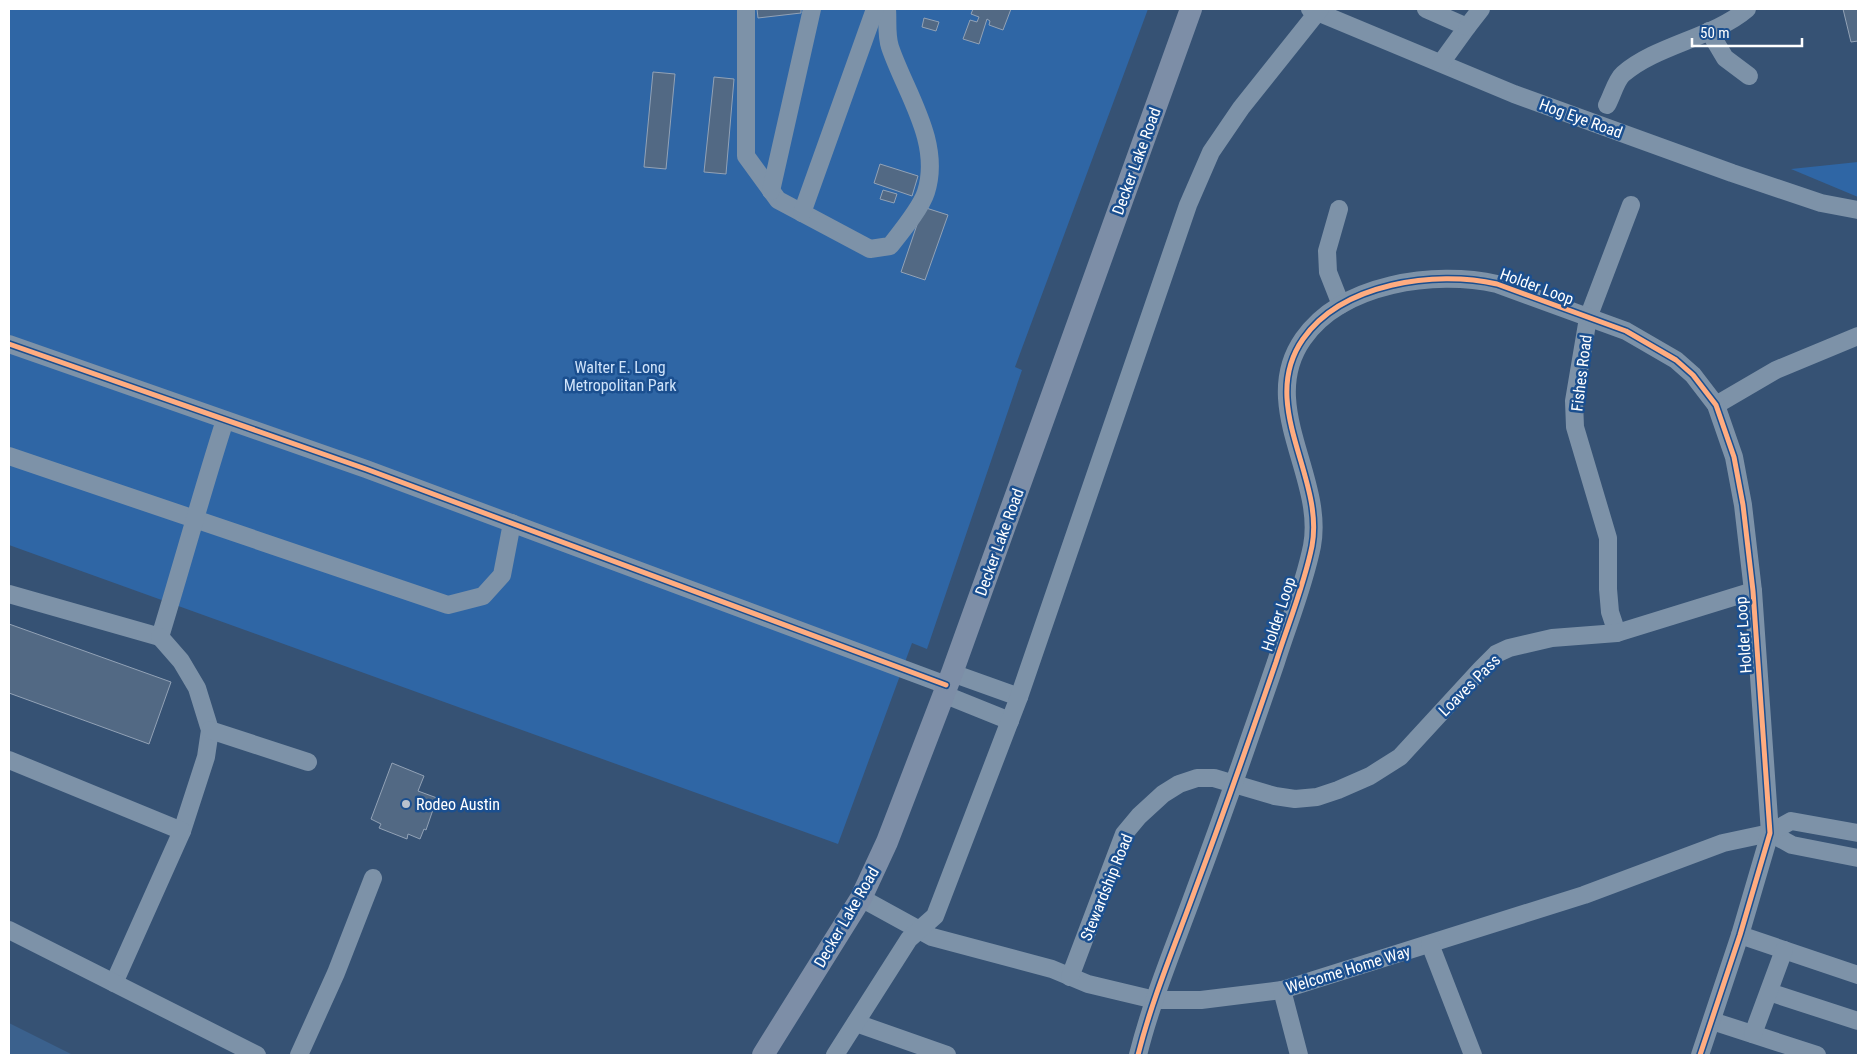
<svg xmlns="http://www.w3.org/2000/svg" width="1867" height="1064" viewBox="0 0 1867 1064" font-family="'Roboto Condensed',sans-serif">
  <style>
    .green { fill: #2f66a5 }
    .water { fill: #3b618d }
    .building { fill: #526984; stroke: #92a2b6 }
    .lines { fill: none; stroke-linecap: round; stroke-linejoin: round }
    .minor { stroke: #7d92a8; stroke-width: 18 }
    .major { stroke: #7d8ea7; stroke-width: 22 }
    .cycleway-casing { stroke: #1b4f8f; stroke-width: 8 }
    .cycleway { stroke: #ffac80; stroke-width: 5 }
    .poi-dot { fill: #b9c2ce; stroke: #1b4f8f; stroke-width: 2 }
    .labels { text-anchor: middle; stroke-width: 5; stroke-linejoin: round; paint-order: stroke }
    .street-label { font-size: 16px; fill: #fff; stroke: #1b4f8f }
    .park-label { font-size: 16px; fill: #cfe3fa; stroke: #1b4f8f }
    .poi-label { font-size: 16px; fill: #fff; stroke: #1b4f8f; text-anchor: start }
  </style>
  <rect width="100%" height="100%" fill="#365274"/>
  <g class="green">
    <path d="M9 9H1148L1015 367 1022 370 927 649 912 643 838 844 9 545Z"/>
    <path d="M1858 162V197L1791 169Z"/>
  </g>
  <path class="water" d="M9 1023 71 1054 9 1055Z"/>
  <g class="building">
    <path d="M757 9H801V13L758 18Z"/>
    <path d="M973 9H1011L1003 30 989 25 990 21 987 19 979 44 963 39 970 20 977 22 979 17 971 14Z"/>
    <path d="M1843 9H1858V41L1851 42Z"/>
    <path d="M924 18 939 22 936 31 922 27Z"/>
    <path d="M653 72 675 74 666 169 644 167Z"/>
    <path d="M714 77 734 79 726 174 704 172Z"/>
    <path d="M880 164 918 176 912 196 874 183Z"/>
    <path d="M883 190 897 194 894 203 880 199Z"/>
    <path d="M923 207 948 215 925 280 901 272Z"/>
    <path d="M9 624 171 682 149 744 9 693Z"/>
    <path d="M392 763 424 776 418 791 437 798 426 830 424 829 420 839 408 834 407 839 379 828 381 824 371 819Z"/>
  </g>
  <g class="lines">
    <g class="minor">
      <path d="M746 9V156L778 200 870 249 890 246C901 232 921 208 926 192 942 142 905 92 890 47 886 35 888 21 887 9"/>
      <path d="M1310 9 1514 94 1732 173 1821 203 1858 210"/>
      <path d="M1426 9 1467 27 1441 63"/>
      <path d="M1467 27 1481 9"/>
      <path d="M1709 31 1725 58 1749 76"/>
      <path d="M1607 105C1612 96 1616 80 1623 74 1656 45 1713 38 1747 9"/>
      <path d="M771 191 812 9"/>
      <path d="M1339 209 1327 251 1328 272 1341 305"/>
      <path d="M802 213 875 9"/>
      <path d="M9 344 366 469 946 685"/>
      <path d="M1716 405 1776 370 1858 336"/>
      <path d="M9 456 448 605 483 596 502 575 512 523"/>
      <path d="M9 594 160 637C182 565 202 492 225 420"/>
      <path d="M1617 633 1610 612 1608 589V538L1575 427 1574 401 1588 318 1631 205"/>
      <path d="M160 637 181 661 197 688 210 730 206 757 182 831"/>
      <path d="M952 673 1019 697"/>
      <path d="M943 694 1010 721"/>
      <path d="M210 730 308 762"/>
      <path d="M9 760 182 831 114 983"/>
      <path d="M1770 833 1792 845 1858 858"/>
      <path d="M861 898 932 937 1052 969 1088 984 1155 1000H1201L1282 990 1584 895 1723 843 1770 833 1791 821 1858 833"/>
      <path d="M9 930 257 1055"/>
      <path d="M1740 935 1858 975"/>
      <path d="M1430 944 1473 1055"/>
      <path d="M1070 977 1124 834 1139 816 1163 794 1179 784 1197 778H1214L1275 796 1295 799 1317 797 1338 790 1370 776 1400 757 1481 669 1496 654 1509 648 1552 638 1617 633 1753 591"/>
      <path d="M1282 990 1299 1055"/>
      <path d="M1769 992 1858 1021"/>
      <path d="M1712 1021 1817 1055"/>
      <path d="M856 1023 947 1055"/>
      <path d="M1753 1034 1784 950"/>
      <path d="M299 1055 336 973 373 878"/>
      <path d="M835 1055 909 939 935 916 1019 697 1188 205 1211 152 1241 108 1320 9"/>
      <path d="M1138 1055C1152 999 1175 945 1195 890 1223 815 1250 738 1276 662 1288 624 1304 586 1312 546 1325 477 1257 405 1303 339 1342 283 1435 270 1497 284L1626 331 1676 360 1693 375 1716 405 1734 457 1743 505 1753 591 1770 833 1740 935 1700 1055"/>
    </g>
    <path class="major" d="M763 1055 861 898 887 842 952 673 1191 9"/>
    <defs>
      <g id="cycleway">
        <path d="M9 344 366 469 946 685"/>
        <path d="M1138 1055C1152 999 1175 945 1195 890 1223 815 1250 738 1276 662 1288 624 1304 586 1312 546 1325 477 1257 405 1303 339 1342 283 1435 270 1497 284L1626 331 1676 360 1693 375 1716 405 1734 457 1743 505 1753 591 1770 833 1740 935 1700 1055"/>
      </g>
    </defs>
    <use href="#cycleway" class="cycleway-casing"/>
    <use href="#cycleway" class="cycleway"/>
  </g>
  <circle class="poi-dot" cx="406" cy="804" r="5"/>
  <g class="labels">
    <g class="street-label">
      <text transform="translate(1581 118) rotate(20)" y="6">Hog Eye Road</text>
      <text transform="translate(1136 161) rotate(-70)" y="6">Decker Lake Road</text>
      <text transform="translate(1537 286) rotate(20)" y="6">Holder Loop</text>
      <text transform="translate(1581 373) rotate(-83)" y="6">Fishes Road</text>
      <text transform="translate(999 542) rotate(-70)" y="6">Decker Lake Road</text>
      <text transform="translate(1278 614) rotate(-72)" y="6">Holder Loop</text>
      <text transform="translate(1743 635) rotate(-94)" y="6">Holder Loop</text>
      <text transform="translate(1469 685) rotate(-45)" y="6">Loaves Pass</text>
      <text transform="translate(1106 887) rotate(-68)" y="6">Stewardship Road</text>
      <text transform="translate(846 917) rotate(-60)" y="6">Decker Lake Road</text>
      <text transform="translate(1348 969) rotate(-17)" y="6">Welcome Home Way</text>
    </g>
    <g class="park-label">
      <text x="620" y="373">Walter E. Long<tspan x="620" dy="18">Metropolitan Park</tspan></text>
    </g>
    <g class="poi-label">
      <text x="416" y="810">Rodeo Austin</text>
    </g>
  </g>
  <rect width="1867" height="1064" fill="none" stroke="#ffffff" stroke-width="20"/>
  <path d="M1692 38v8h110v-8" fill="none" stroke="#ffffff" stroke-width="2.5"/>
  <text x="1700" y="38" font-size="15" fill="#ffffff" stroke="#1b4f8f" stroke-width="4" paint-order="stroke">50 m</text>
</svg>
